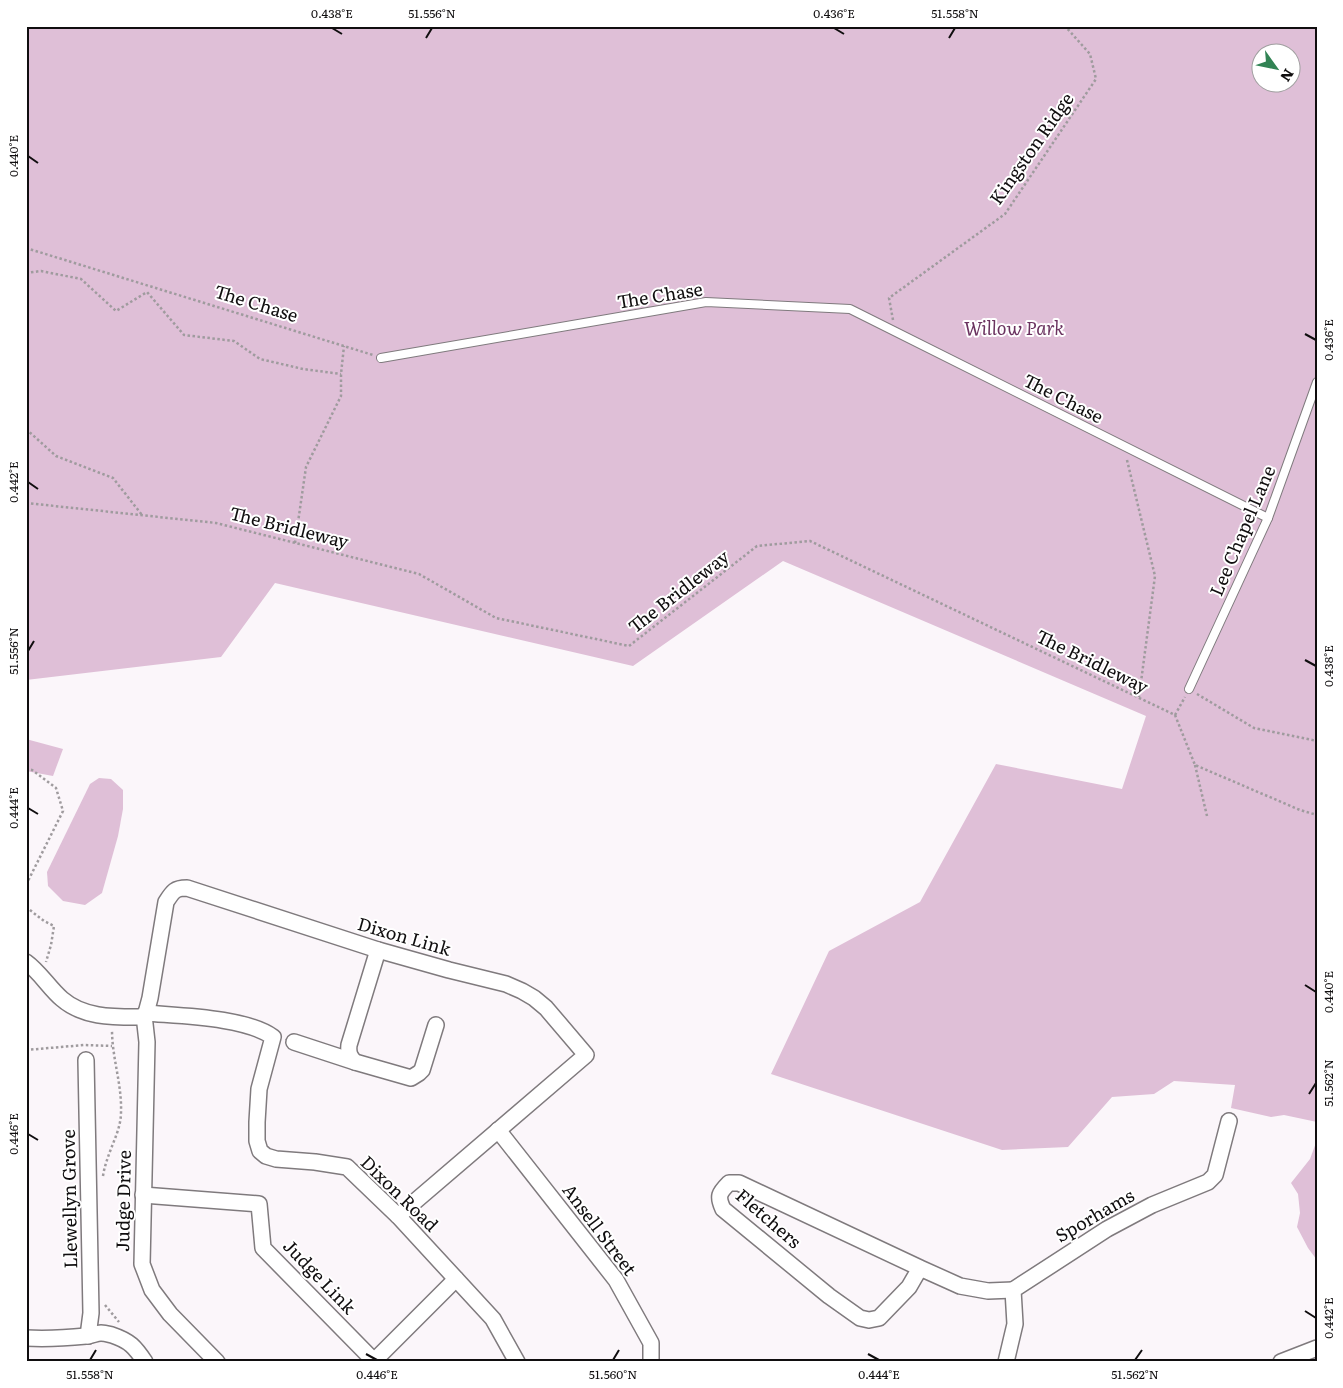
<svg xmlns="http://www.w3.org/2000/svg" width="1343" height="1388" viewBox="0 0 1343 1388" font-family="Literata,serif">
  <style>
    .green { fill: #dfbfd7; fill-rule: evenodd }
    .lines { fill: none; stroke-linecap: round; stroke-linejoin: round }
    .service-casing { stroke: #7f7a7d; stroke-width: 10 }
    .minor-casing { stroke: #7f7a7d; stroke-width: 18 }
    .path { stroke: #9f9b9e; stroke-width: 2.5; stroke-dasharray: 2.5 2.5; stroke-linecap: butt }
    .service { stroke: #fff; stroke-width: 8 }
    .minor { stroke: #fff; stroke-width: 15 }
    .ticks { fill: none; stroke: #100e0f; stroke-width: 2 }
    .labels { text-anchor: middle; stroke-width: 4; stroke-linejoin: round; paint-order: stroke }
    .street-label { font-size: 18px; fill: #100e0f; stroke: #fff }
    .park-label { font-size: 18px; font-style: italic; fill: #6a325f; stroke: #fff }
    .neatline { fill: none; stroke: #100e0f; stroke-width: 2 }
    .ticks-label { font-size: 12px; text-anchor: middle; fill: #100e0f }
  </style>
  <rect width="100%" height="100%" fill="#fbf6fa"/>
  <g class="green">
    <path d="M26 26H1317V1122L1284 1115 1271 1117 1231 1108 1235 1085 1174 1081 1154 1094 1112 1097 1068 1147 1002 1150 771 1074 829 951 920 902 996 764 1122 789 1146 716 783 561 633 666 275 583 221 657 26 680ZM1260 52H1290V82H1260Z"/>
    <path d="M26 739 63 749 53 776 26 771Z"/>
    <path d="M99 778 111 779 123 790V809L118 836 102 893 85 905 63 901 48 886 47 872 90 784Z"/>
    <path d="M1317 1140V1260L1308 1248 1297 1227 1300 1213 1298 1194 1291 1183 1310 1159Z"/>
  </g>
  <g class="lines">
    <defs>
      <g id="service">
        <path d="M381 358 706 302 850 309 1268 518"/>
        <path d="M1189 689 1268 518 1317 382"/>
      </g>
      <g id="minor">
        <path d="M378 950 349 1045C348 1053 350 1057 355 1062L411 1078 419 1073 422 1070 436 1025"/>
        <path d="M26 962C40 972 49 988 62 999 84 1018 114 1017 141 1017L146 1013C180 1016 245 1017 273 1037L259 1089 257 1122V1141L260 1151 266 1156 276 1159 315 1162 347 1167 398 1216 493 1319 517 1362"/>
        <path d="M146 1013 150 998 166 902C173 891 175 888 187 888L378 950 449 970 506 984 522 991 534 998 546 1008 586 1055 398 1216"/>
        <path d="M144 1015 147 1042 142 1264 152 1290 170 1314 217 1362"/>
        <path d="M294 1042 355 1062"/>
        <path d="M86 1060 91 1313 88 1336"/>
        <path d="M498 1130 616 1280 651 1343V1362"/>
        <path d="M143 1195 259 1204 263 1248 375 1362"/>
        <path d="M920 1268 739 1183H729C719 1193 717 1196 723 1209L829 1296 860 1318 869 1320 879 1318 909 1287 920 1268 960 1286 988 1291 1013 1290"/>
        <path d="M26 1338C46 1339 66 1338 86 1336 91 1336 96 1333 101 1333 105 1333 108 1334 112 1335 130 1341 135 1347 145 1362"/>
        <path d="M373 1362 456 1279"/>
        <path d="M1006 1362 1015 1324 1013 1290 1107 1229 1152 1205 1208 1182 1215 1175 1229 1121"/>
        <path d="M1281 1362 1317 1348"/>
      </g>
    </defs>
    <use href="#service" class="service-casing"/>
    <use href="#minor" class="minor-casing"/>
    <g class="path">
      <path d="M26 248 373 355"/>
      <path d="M26 273 41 271 81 279 116 311 147 292 184 335 234 341 260 359 303 369 341 374"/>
      <path d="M893 320 889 298 1005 214 1096 79 1090 54 1065 26"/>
      <path d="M26 429 56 456 113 478 142 515"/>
      <path d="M1127 460 1155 576 1139 697"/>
      <path d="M26 503 216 523 419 574 496 618 629 646 757 546 810 541 1175 715"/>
      <path d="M295 543 306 467 341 396V374L344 346"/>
      <path d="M1197 694 1254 728 1317 741"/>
      <path d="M1175 715 1195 765 1300 810 1317 815"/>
      <path d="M1175 715 1185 697"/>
      <path d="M1195 765 1207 816"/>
      <path d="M26 769 32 770 56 788 63 811 26 885"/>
      <path d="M26 907 44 921 54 926 51 945 46 962"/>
      <path d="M26 1050 84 1045 112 1046"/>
      <path d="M103 1176C104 1169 106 1163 108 1157 113 1142 121 1128 121 1112 122 1084 112 1058 112 1030"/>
      <path d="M105 1305 119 1322"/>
    </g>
    <use href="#service" class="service"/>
    <use href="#minor" class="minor"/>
  </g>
  <path class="ticks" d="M332 28 342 34M834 28 844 34M426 38 432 28M949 38 955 28M28 156 38 163M1305 334 1316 340M28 482 38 489M28 651 34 641M1305 660 1316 666M28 808 38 814M1305 985 1316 992M1309 1094 1316 1083M28 1134 38 1140M1305 1311 1316 1318M366 1354 377 1360M868 1354 879 1360M90 1360 96 1350M613 1360 619 1350M1135 1360 1142 1350"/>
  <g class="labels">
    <g class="street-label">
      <text transform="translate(1032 149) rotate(-55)" y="6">Kingston Ridge</text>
      <text transform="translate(660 296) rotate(-9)" y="6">The Chase</text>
      <text transform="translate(256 304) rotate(17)" y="6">The Chase</text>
      <text transform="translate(1063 399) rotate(27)" y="6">The Chase</text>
      <text transform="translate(289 528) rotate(14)" y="6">The Bridleway</text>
      <text transform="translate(1243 531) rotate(-67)" y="6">Lee Chapel Lane</text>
      <text transform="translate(679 592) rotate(-38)" y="6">The Bridleway</text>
      <text transform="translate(1092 662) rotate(26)" y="6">The Bridleway</text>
      <text transform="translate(404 937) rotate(16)" y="6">Dixon Link</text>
      <text transform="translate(399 1194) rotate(44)" y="6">Dixon Road</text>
      <text transform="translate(70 1199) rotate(-91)" y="6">Llewellyn Grove</text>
      <text transform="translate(124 1201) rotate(-89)" y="6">Judge Drive</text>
      <text transform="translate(1095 1216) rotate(-30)" y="6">Sporhams</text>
      <text transform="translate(768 1219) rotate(41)" y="6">Fletchers</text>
      <text transform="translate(599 1230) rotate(53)" y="6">Ansell Street</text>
      <text transform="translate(319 1277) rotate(46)" y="6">Judge Link</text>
    </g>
    <g class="park-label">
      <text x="1014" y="335">Willow Park</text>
    </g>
  </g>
  <rect width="1343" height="1388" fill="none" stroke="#ffffff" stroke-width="55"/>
  <g transform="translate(1276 68) rotate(123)"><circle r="24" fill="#ffffff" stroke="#9f9f9f"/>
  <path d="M0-4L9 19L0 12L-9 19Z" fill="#318354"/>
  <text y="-8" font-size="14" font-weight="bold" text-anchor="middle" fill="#100e0f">N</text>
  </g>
  <rect x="28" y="28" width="1288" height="1332" class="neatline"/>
  <g class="ticks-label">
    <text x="332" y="18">0.438°E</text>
    <text x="432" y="18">51.556°N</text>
    <text x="834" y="18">0.436°E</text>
    <text x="955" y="18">51.558°N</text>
    <text transform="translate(14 156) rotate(-90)" y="4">0.440°E</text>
    <text transform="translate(1329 340) rotate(-90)" y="4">0.436°E</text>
    <text transform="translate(14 482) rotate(-90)" y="4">0.442°E</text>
    <text transform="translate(14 651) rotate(-90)" y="4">51.556°N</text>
    <text transform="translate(1329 666) rotate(-90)" y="4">0.438°E</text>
    <text transform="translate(14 808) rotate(-90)" y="4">0.444°E</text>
    <text transform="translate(1329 992) rotate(-90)" y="4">0.440°E</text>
    <text transform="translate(1329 1083) rotate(-90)" y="4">51.562°N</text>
    <text transform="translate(14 1134) rotate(-90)" y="4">0.446°E</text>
    <text transform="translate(1329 1318) rotate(-90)" y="4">0.442°E</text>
    <text x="90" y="1379">51.558°N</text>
    <text x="377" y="1379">0.446°E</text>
    <text x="613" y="1379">51.560°N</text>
    <text x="879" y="1379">0.444°E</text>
    <text x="1135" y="1379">51.562°N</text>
  </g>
</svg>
